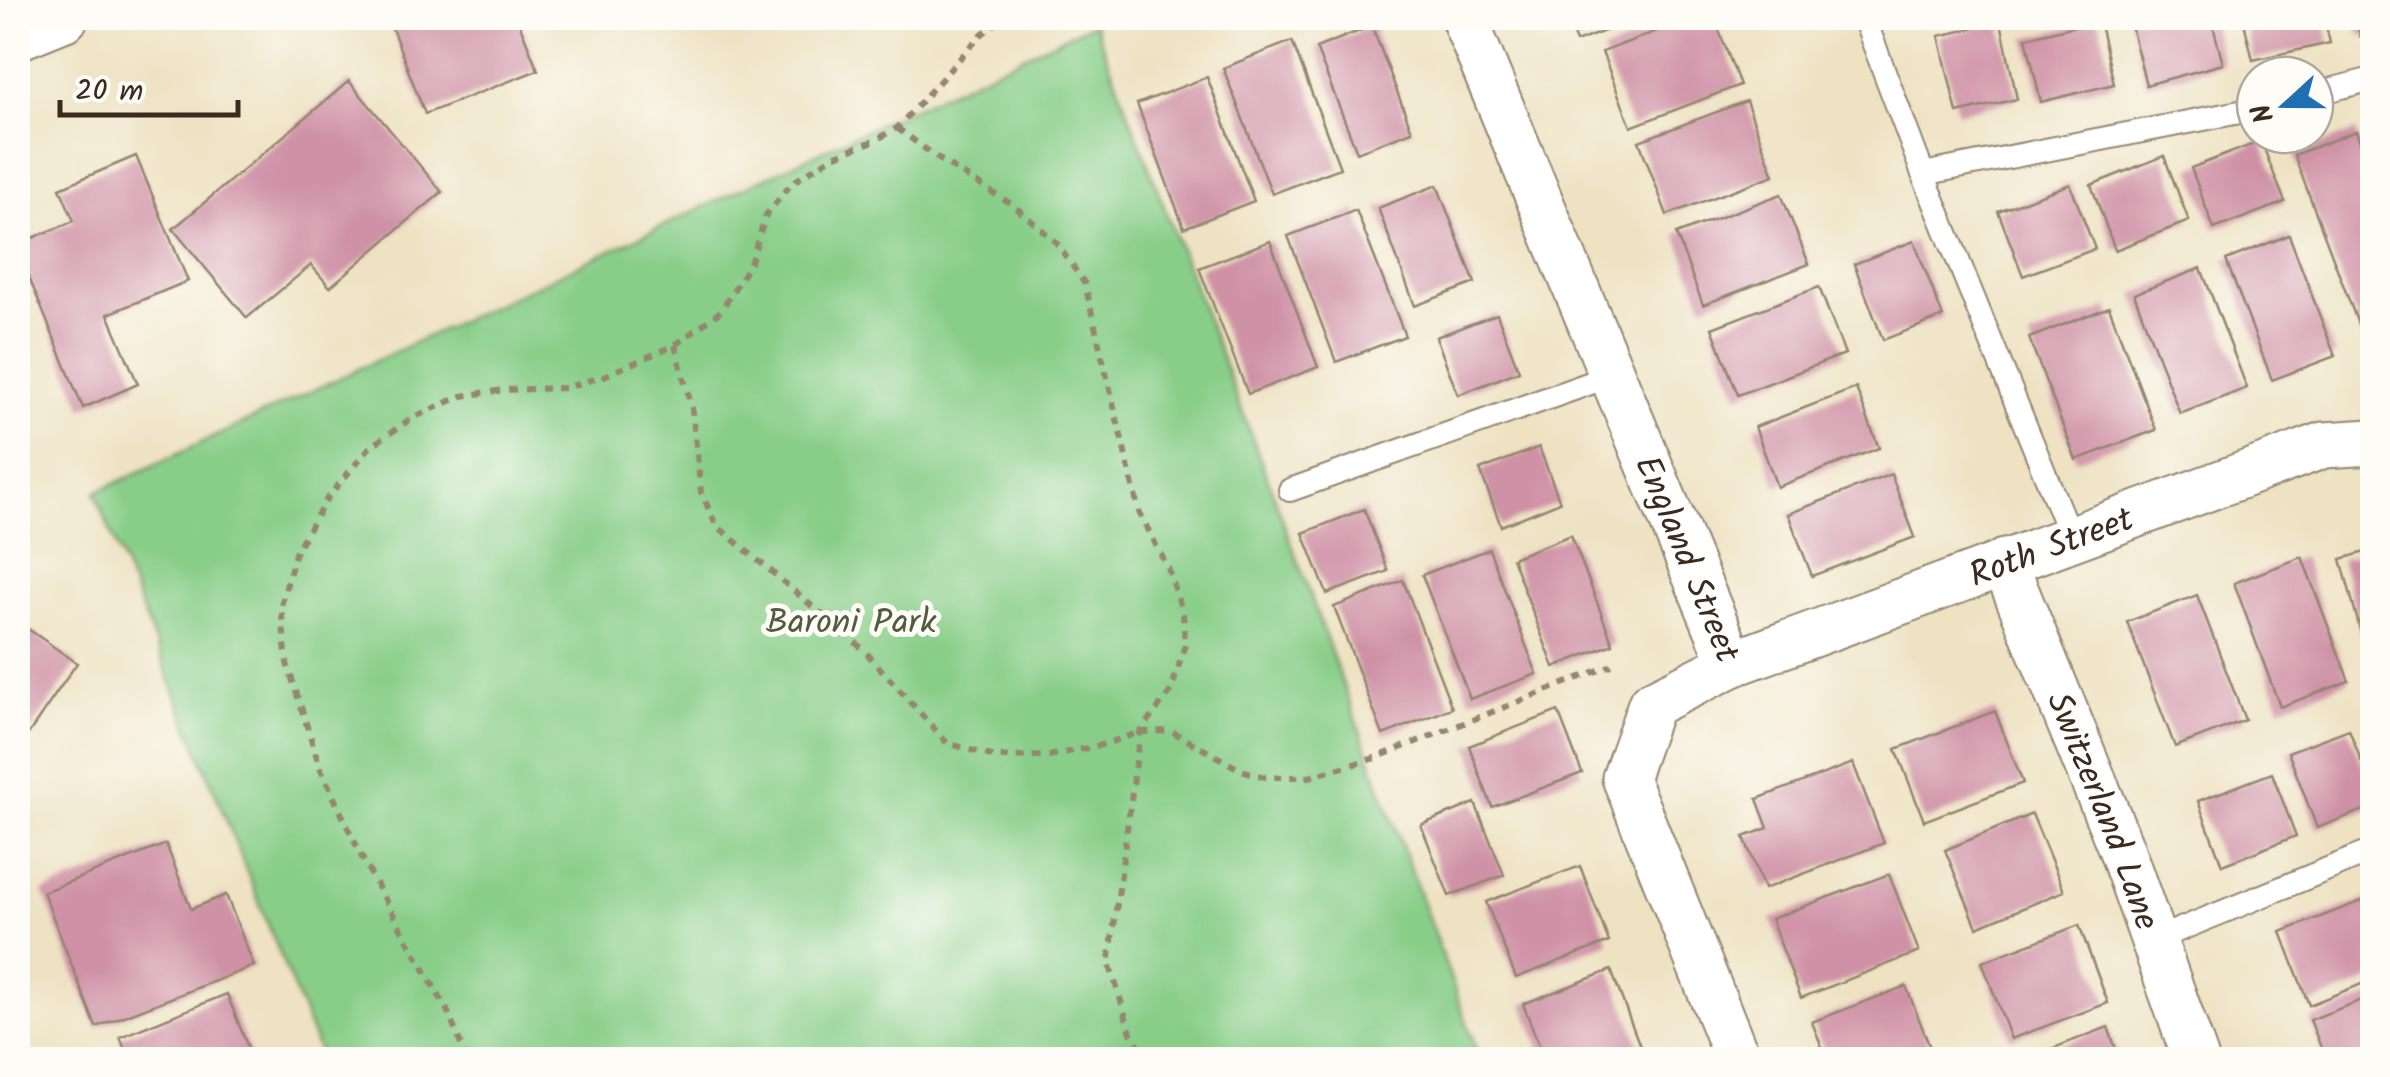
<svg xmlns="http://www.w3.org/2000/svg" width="2390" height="1077" viewBox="0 0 2390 1077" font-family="Kalam,sans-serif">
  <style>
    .green { fill: #88ce88; stroke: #627c53; stroke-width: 2.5 }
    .building { fill: #cf91a6 }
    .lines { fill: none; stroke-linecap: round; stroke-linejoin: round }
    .service-casing { stroke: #948670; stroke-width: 26 }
    .minor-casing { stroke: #948670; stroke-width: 49 }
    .path { stroke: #948670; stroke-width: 6; stroke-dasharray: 8 8; stroke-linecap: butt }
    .service { stroke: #fff; stroke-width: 22 }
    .minor { stroke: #fff; stroke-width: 45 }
    .labels { text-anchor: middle; stroke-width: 10; stroke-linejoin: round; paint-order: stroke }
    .street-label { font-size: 35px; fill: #3b2a1e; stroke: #fdfcf7 }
    .park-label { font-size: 35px; fill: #525b3e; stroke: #fdfcf7 }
  </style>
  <rect width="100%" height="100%" fill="#fdfcf7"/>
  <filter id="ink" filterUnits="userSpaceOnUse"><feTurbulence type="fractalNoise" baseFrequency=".01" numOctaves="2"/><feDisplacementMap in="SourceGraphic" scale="20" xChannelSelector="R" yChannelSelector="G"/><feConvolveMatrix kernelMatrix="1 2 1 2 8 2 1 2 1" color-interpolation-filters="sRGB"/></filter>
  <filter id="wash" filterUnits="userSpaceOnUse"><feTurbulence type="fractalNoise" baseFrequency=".0048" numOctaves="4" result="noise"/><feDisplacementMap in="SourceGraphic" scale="40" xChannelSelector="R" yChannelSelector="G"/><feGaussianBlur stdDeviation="2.25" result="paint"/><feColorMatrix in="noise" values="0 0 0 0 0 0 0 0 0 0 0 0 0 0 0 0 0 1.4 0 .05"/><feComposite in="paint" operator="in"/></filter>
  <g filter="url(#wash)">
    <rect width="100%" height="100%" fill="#eee2c3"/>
    <path class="green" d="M1094 23 1267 477 1480 1059H322L95 493Z"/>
    <g id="blocks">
      <g class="building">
        <path d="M388 18H517L538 70 425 114Z"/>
        <path d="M1566 18H1639L1576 42Z"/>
        <path d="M1691 18H1714L1740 85 1631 127 1602 52Z"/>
        <path d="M2129 18H2211L2223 64 2146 85Z"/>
        <path d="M2243 18H2324L2330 43 2253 60Z"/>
        <path d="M2356 18H2372V34L2360 36Z"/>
        <path d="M2099 20 2114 84 2041 102 2026 38Z"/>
        <path d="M2001 22 2017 99 1957 113 1939 36Z"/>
        <path d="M1372 26 1412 131 1357 152 1316 48Z"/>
        <path d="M1292 41 1340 168 1272 194 1223 68Z"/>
        <path d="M1207 77 1254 201 1184 228 1137 104Z"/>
        <path d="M349 81 442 192 330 287 311 265 247 318 173 229Z"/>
        <path d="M1746 101 1774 175 1667 215 1639 141Z"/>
        <path d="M2356 131 2372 175V361L2294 155Z"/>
        <path d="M2261 141 2285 202 2214 229 2191 168Z"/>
        <path d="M136 156 188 281 108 314 138 384 83 408 18 251V244L74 221 60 188Z"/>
        <path d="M2164 156 2189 221 2115 250 2091 185Z"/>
        <path d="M2070 184 2095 249 2023 276 1998 211Z"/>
        <path d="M1437 185 1475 283 1415 306 1378 208Z"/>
        <path d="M1781 194 1809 264 1703 305 1676 234Z"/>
        <path d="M1356 210 1405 336 1336 362 1288 236Z"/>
        <path d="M2289 235 2335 356 2272 380 2226 260Z"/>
        <path d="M1270 241 1318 367 1248 394 1199 268Z"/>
        <path d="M1914 241 1943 317 1883 340 1854 264Z"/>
        <path d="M2201 268 2247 388 2180 414 2134 294Z"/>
        <path d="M1819 287 1845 354 1738 395 1712 328Z"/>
        <path d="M2109 307 2156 430 2076 460 2029 338Z"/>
        <path d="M1497 314 1519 371 1458 395 1436 337Z"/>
        <path d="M1856 388 1879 448 1777 487 1755 427Z"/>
        <path d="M1539 447 1560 502 1501 526 1480 470Z"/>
        <path d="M1891 474 1915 537 1812 576 1788 514Z"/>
        <path d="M1364 509 1388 571 1327 594 1303 533Z"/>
        <path d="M1571 535 1613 644 1554 667 1512 558Z"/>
        <path d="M1489 549 1537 674 1470 699 1422 575Z"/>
        <path d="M2372 550V670H2371L2341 559Z"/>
        <path d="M2302 557 2349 681 2280 707 2234 583Z"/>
        <path d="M1403 580 1452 708 1383 735 1334 607Z"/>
        <path d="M2197 595 2245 720 2175 747 2127 622Z"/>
        <path d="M18 622 77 663 18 749Z"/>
        <path d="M1558 711 1582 773 1492 807 1469 746Z"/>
        <path d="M1995 711 2023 783 1924 821 1896 749Z"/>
        <path d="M2349 729 2372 790V807L2317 828 2288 752Z"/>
        <path d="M1853 763 1884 843 1764 889 1744 837 1768 828 1757 799Z"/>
        <path d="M2272 773 2296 836 2222 865 2198 801Z"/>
        <path d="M1475 803 1504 875 1449 896 1421 825Z"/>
        <path d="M2032 814 2064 891 1977 927 1945 850Z"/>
        <path d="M166 844 191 909 226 895 254 966 96 1027 43 892Z"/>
        <path d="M1580 866 1609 942 1516 978 1486 902Z"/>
        <path d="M1889 874 1919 952 1801 998 1771 919Z"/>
        <path d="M2372 897V980L2309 1005 2281 932Z"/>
        <path d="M2079 925 2108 1003 2011 1039 1982 962Z"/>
        <path d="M1611 970 1643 1054 1630 1060H1545L1523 1004Z"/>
        <path d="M1906 986 1935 1060H1827L1812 1022Z"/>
        <path d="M227 994 253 1060H129L120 1037Z"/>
        <path d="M2372 996V1060H2326L2310 1020Z"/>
        <path d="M2108 1027 2120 1060H2025V1059Z"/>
      </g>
    </g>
  </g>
  <g filter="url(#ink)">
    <use href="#blocks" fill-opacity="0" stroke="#948670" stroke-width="2.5"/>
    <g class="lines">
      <defs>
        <g id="service">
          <path d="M1864 18 1923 174 2071 538"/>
          <path d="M2315 94 2372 79"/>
          <path d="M1923 174 2255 109"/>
          <path d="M1290 490 1613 375"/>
          <path d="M2154 940 2372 851"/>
        </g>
        <g id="minor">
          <path id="s1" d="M1464 18 1732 664 1651 704 1625 778 1738 1060"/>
          <path d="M18 37 65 18"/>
          <path id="s2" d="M2004 562 2121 848 2196 1060"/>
          <path id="s3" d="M1732 664 2324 445 2372 442"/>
        </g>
      </defs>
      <use href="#service" class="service-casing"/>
      <use href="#minor" class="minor-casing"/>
      <g class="path">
        <path d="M897 128 943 162 1013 205 1055 241 1085 284 1139 512 1168 568 1183 613 1185 645 1171 691 1140 732 1109 963 1131 1033 1148 1060"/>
        <path d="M675 345 692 409 701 492 716 525 863 649 947 743 995 757 1049 756 1106 744 1140 732 1171 731 1241 770 1265 777H1309L1375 758 1612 665"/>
        <path d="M467 1060 447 1010 364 862 320 767 287 663 281 606 296 550 328 497 370 447 412 418 462 396 504 390 565 388 604 376 675 345 721 311 751 261 766 215 792 183 833 156 874 141 897 128 982 34 1003 18"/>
      </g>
      <use href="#service" class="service"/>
      <use href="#minor" class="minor"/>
    </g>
  </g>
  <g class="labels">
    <g class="street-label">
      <text dy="12" stroke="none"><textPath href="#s3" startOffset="340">Roth Street</textPath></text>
      <text dy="12" stroke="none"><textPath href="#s1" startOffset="585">England Street</textPath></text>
      <text dy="12" stroke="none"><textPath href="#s2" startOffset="268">Switzerland Lane</textPath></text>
    </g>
    <g class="park-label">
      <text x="851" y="633">Baroni Park</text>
    </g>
  </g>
  <rect width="2390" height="1077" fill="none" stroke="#fdfcf7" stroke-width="60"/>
  <g transform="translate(2285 105) rotate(249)"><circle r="48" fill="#fdfcf7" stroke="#afa8a0" stroke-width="2.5"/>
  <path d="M0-8L18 38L0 25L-18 38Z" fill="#1f6fb2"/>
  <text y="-15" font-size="28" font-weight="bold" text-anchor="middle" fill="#3b2a1e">N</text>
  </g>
  <path d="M60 100v15h178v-15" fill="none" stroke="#3b2a1e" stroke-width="5"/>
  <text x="75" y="100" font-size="30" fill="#3b2a1e" stroke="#fdfcf7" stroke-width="8" paint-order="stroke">20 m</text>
</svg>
